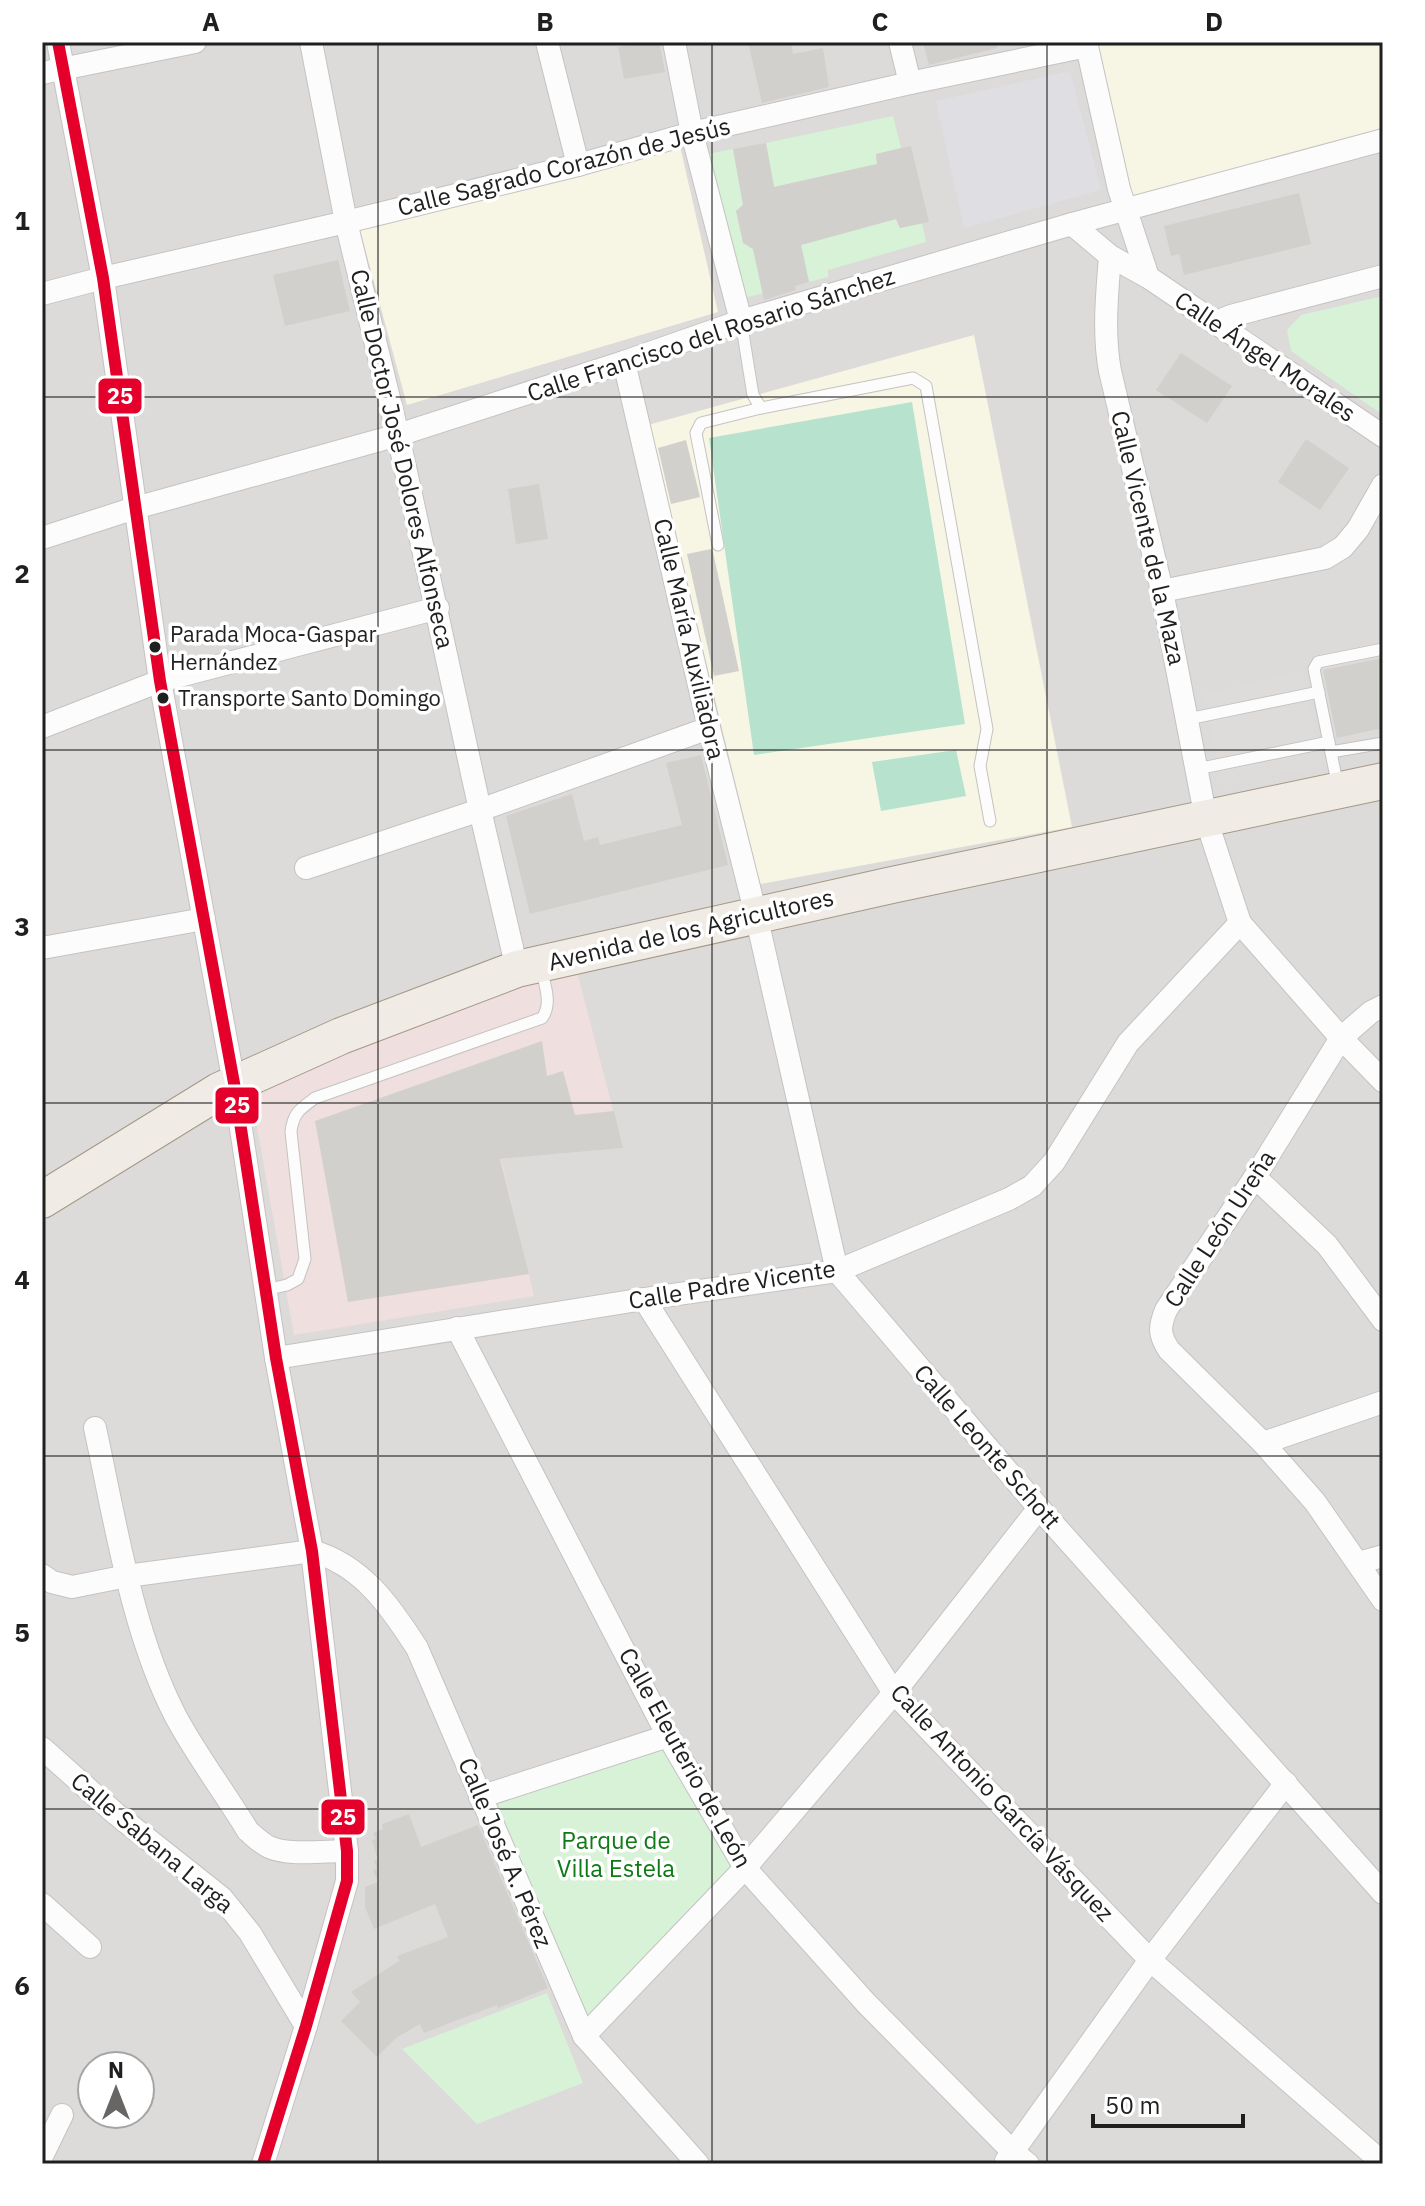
<svg xmlns="http://www.w3.org/2000/svg" width="1425" height="2206" viewBox="0 0 1425 2206" font-family="'IBM Plex Sans',sans-serif">
  <style>
    .residential { fill: #dddbd9; fill-rule: evenodd }
    .commercial { fill: #efdfde }
    .education { fill: #f7f5e4 }
    .park { fill: #d7f2d6 }
    .pitch { fill: #b6e2ce }
    .parking { fill: #dedcdb }
    .plaza { fill: #dfdee2 }
    .building { fill: #d2d0cd }
    .lines { fill: none; stroke-linecap: round; stroke-linejoin: round }
    .service-casing { stroke: #c5c3c2; stroke-width: 13 }
    .minor-casing { stroke: #c5c3c2; stroke-width: 24 }
    .primary-casing { stroke: #a39886; stroke-width: 38 }
    .service { stroke: #fcfcfc; stroke-width: 11 }
    .minor { stroke: #fcfcfc; stroke-width: 22 }
    .primary { stroke: #f1ebe5; stroke-width: 36 }
    .bus-1-casing { stroke: #fff; stroke-width: 18 }
    .bus-1 { stroke: #e4002b; stroke-width: 12 }
    .grid { fill: none; stroke: #1f1f1f; stroke-width: 2; stroke-opacity: 0.55 }
    .bus-dot { fill: #1f1f1f; stroke: #fff; stroke-width: 3 }
    .labels { text-anchor: middle; stroke-width: 7; stroke-linejoin: round; paint-order: stroke }
    .bus-label { font-size: 22px; fill: #1f1f1f; stroke: #fff; text-anchor: start }
    .street-label { font-size: 24px; fill: #1f1f1f; stroke: #fff }
    .park-label { font-size: 24px; fill: #107a16; stroke: #fff }
    .line-badge { stroke: #fff; stroke-width: 3 }
    .badge-label { font-size: 22px; text-anchor: middle; font-weight: bold; fill: #fff }
    .neatline { fill: none; stroke: #1f1f1f; stroke-width: 3 }
    .grid-label { font-size: 26px; text-anchor: middle; font-weight: bold; fill: #1f1f1f }
  </style>
  <rect width="100%" height="100%" fill="#eeebe8"/>
  <path class="residential" d="M42 42H1383V2164H42ZM92 2066H140V2114H92Z"/>
  <path class="commercial" d="M576 968 623 1148 501 1159 534 1296 294 1335 251 1093 408 1021Z"/>
  <g class="education">
    <path d="M1095 42H1383V130L1133 200Z"/>
    <path d="M680 146 718 312 407 405 360 230Z"/>
    <path d="M974 335 1072 827 760 884 648 425Z"/>
  </g>
  <g class="park">
    <path d="M893 116 901 148 876 154 877 164 774 187 766 143Z"/>
    <path d="M733 149 743 205 736 211 753 249 763 293 741 299 708 154Z"/>
    <path d="M896 219 900 228 922 223 926 242 828 270V277L809 282 801 245Z"/>
    <path d="M1383 296V415L1291 351 1287 330 1301 315Z"/>
    <path d="M668 1736 738 1868 587 2020 488 1800Z"/>
    <path d="M547 1993 583 2083 477 2124 402 2049Z"/>
  </g>
  <g class="pitch">
    <path d="M912 402 965 724 754 755 709 438Z"/>
    <path d="M956 750 966 796 881 811 872 762Z"/>
  </g>
  <path class="parking" d="M1303 671 1322 766 1224 786 1204 695Z"/>
  <path class="plaza" d="M1070 71 1101 190 964 228 936 101Z"/>
  <g class="building">
    <path d="M645 42H659L665 72 624 79 618 47Z"/>
    <path d="M748 42H791L793 54 823 48 829 87 762 103Z"/>
    <path d="M923 42H996L997 48 929 65Z"/>
    <path d="M766 143 774 187 877 164 876 154 911 146 929 222 900 228 896 219 801 245 809 282 795 286 796 290 764 300 753 249 743 243 736 211 743 205 733 149Z"/>
    <path d="M1299 193 1311 244 1184 275 1179 254 1171 256 1164 226Z"/>
    <path d="M338 260 350 311 285 326 273 275Z"/>
    <path d="M1181 353 1232 386 1207 423 1156 390Z"/>
    <path d="M1306 439 1349 468 1320 510 1278 482Z"/>
    <path d="M686 440 700 497 671 504 658 448Z"/>
    <path d="M539 484 548 539 516 544 508 489Z"/>
    <path d="M711 549 713 552 739 671 714 676 687 554Z"/>
    <path d="M1383 658V728L1337 738 1323 670Z"/>
    <path d="M701 755 728 865 530 914 506 816 572 794 584 841 598 837 600 845 682 825 666 763Z"/>
    <path d="M542 1041 547 1076 563 1071 575 1115 614 1111 623 1148 500 1159 529 1274 348 1302 315 1121Z"/>
    <path d="M409 1814 421 1847 478 1825 548 1988 498 2008 497 2005 424 2033 420 2024 396 2038 377 2057 341 2021 360 2002 351 1992 399 1961 397 1956 448 1937 435 1904 374 1929 365 1907V1887L378 1882 373 1870 377 1868 374 1861 378 1860 372 1840 376 1839 373 1833 383 1829 382 1824Z"/>
  </g>
  <g class="lines">
    <defs>
      <g id="service">
        <path d="M741 321 753 395 761 408"/>
        <path d="M718 545 696 433 701 423 761 408 913 378 926 386 987 729 980 766 990 821"/>
        <path d="M1188 719 1319 692"/>
        <path d="M1331 752 1383 743"/>
        <path d="M1197 769 1329 742"/>
        <path d="M1338 787 1314 669 1318 662 1383 649"/>
        <path d="M265 1290 287 1285 298 1279 305 1259 291 1132C293 1113 300 1109 315 1098L542 1018C553 1003 544 984 541 967"/>
      </g>
      <g id="minor">
        <path d="M58 42 103 278 160 681 234 1083 276 1358 312 1551 347 1851V1881L306 2026 263 2164"/>
        <path d="M311 42 346 222 398 435 480 810 517 969"/>
        <path d="M547 42 578 165"/>
        <path d="M674 42 692 133 741 321"/>
        <path d="M900 42 910 83"/>
        <path d="M1086 42 1119 189 1148 277"/>
        <path d="M42 73 195 42"/>
        <path d="M1072 224 1110 256 1148 277 1383 436"/>
        <path d="M1110 256C1107 295 1103 333 1110 371L1162 591 1206 819 1240 923 1341 1038 1383 1081"/>
        <path d="M42 294 103 278 346 222 578 165 692 133 910 83 1087 46"/>
        <path d="M1214 323 1231 316 1383 276"/>
        <path d="M624 362 709 728 756 915 837 1271 1039 1508 1383 1893"/>
        <path d="M42 538 135 508 398 435 624 362 741 321 1072 224 1383 140"/>
        <path d="M1162 591 1325 558 1343 547 1358 529 1383 485"/>
        <path d="M42 727 160 681 438 608"/>
        <path d="M306 868 480 810 709 728"/>
        <path d="M42 948 204 919"/>
        <path d="M1383 1006 1371 1012 1341 1038 1255 1177 1166 1310C1159 1327 1159 1335 1169 1350L1263 1443 1315 1502 1383 1600"/>
        <path d="M1255 1177 1327 1245 1383 1320"/>
        <path d="M644 1299 894 1693 1150 1960 1383 2163"/>
        <path d="M457 1328 668 1736 745 1868 866 2003 1013 2152 1028 2164"/>
        <path d="M276 1358 644 1299 837 1271 1009 1199 1032 1186 1054 1162 1128 1043 1240 923"/>
        <path d="M95 1428C115 1520 132 1633 176 1717 197 1756 225 1793 248 1831 255 1837 261 1843 269 1847 288 1856 325 1851 347 1851"/>
        <path d="M1263 1443 1383 1402"/>
        <path d="M1358 1563 1383 1556"/>
        <path d="M42 1575 52 1582 72 1587 127 1576 312 1551C362 1565 390 1606 417 1648L584 2036 698 2164"/>
        <path d="M42 1748 116 1814 222 1898 250 1933 306 2026"/>
        <path d="M480 1797 668 1736"/>
        <path d="M42 1904 90 1947"/>
        <path d="M584 2036 745 1868 894 1693 1039 1508"/>
        <path d="M42 2156 62 2115"/>
        <path d="M1006 2161 1150 1960 1286 1783"/>
      </g>
      <path id="primary" d="M42 1200 219 1091 341 1036 517 969 892 885 1383 781"/>
    </defs>
    <use href="#service" class="service-casing"/>
    <use href="#minor" class="minor-casing"/>
    <use href="#primary" class="primary-casing"/>
    <use href="#service" class="service"/>
    <use href="#minor" class="minor"/>
    <use href="#primary" class="primary"/>
    <defs>
      <path id="bus-1" d="M58 42 103 278 160 681 234 1083 276 1358 312 1551 347 1851V1881L306 2026 263 2164"/>
    </defs>
    <use href="#bus-1" class="bus-1-casing"/>
    <use href="#bus-1" class="bus-1"/>
  </g>
  <path class="grid" d="M378 42V2164M712 42V2164M1047 42V2164M42 397H1383M42 750H1383M42 1103H1383M42 1456H1383M42 1809H1383"/>
  <g class="bus-dot">
    <circle cx="155" cy="647" r="7"/>
    <circle cx="163" cy="698" r="7"/>
  </g>
  <g class="labels">
    <g class="bus-label">
      <text x="170" y="642">Parada Moca-Gaspar<tspan x="170" dy="28">Hernández</tspan></text>
      <text x="178" y="706">Transporte Santo Domingo</text>
    </g>
    <g class="street-label">
      <text transform="translate(564 167) rotate(-14)" y="8">Calle Sagrado Corazón de Jesús</text>
      <text transform="translate(711 335) rotate(-18)" y="8">Calle Francisco del Rosario Sánchez</text>
      <text transform="translate(1265 357) rotate(34)" y="8">Calle Ángel Morales</text>
      <text transform="translate(402 459) rotate(77)" y="8">Calle Doctor José Dolores Alfonseca</text>
      <text transform="translate(1148 538) rotate(77)" y="8">Calle Vicente de la Maza</text>
      <text transform="translate(689 639) rotate(77)" y="8">Calle María Auxiliadora</text>
      <text transform="translate(691 930) rotate(-13)" y="8">Avenida de los Agricultores</text>
      <text transform="translate(1220 1229) rotate(-57)" y="8">Calle León Ureña</text>
      <text transform="translate(732 1285) rotate(-9)" y="8">Calle Padre Vicente</text>
      <text transform="translate(987 1447) rotate(49)" y="8">Calle Leonte Schott</text>
      <text transform="translate(685 1758) rotate(61)" y="8">Calle Eleuterio de León</text>
      <text transform="translate(1002 1803) rotate(47)" y="8">Calle Antonio García Vásquez</text>
      <text transform="translate(152 1843) rotate(40)" y="8">Calle Sabana Larga</text>
      <text transform="translate(505 1853) rotate(67)" y="8">Calle José A. Pérez</text>
    </g>
    <g class="park-label">
      <text x="616" y="1849">Parque de<tspan x="616" dy="28">Villa Estela</tspan></text>
    </g>
  </g>
  <g class="line-badge">
    <rect x="97" y="377" width="46" height="38" rx="8" fill="#e4002b"/>
    <rect x="214" y="1086" width="46" height="39" rx="8" fill="#e4002b"/>
    <rect x="320" y="1798" width="46" height="38" rx="8" fill="#e4002b"/>
  </g>
  <g class="badge-label">
    <text x="120" y="404">25</text>
    <text x="237" y="1113">25</text>
    <text x="343" y="1825">25</text>
  </g>
  <rect width="1425" height="2206" fill="none" stroke="#ffffff" stroke-width="88"/>
  <g transform="translate(116 2090)"><circle r="38" fill="#ffffff" stroke="#a5a5a5" stroke-width="2"/>
  <path d="M0-6L14 30L0 20L-14 30Z" fill="#676665"/>
  <text y="-12" font-size="22" font-weight="bold" text-anchor="middle" fill="#1f1f1f">N</text>
  </g>
  <path d="M1093 2114v12h150v-12" fill="none" stroke="#1f1f1f" stroke-width="4"/>
  <text x="1105" y="2114" font-size="24" fill="#1f1f1f" stroke="#ffffff" stroke-width="6" paint-order="stroke">50 m</text>
  <rect x="44" y="44" width="1337" height="2118" class="neatline"/>
  <g class="grid-label">
    <text x="211" y="31">A</text>
    <text x="545" y="31">B</text>
    <text x="880" y="31">C</text>
    <text x="1214" y="31">D</text>
    <text x="22" y="230">1</text>
    <text x="22" y="583">2</text>
    <text x="22" y="936">3</text>
    <text x="22" y="1289">4</text>
    <text x="22" y="1642">5</text>
    <text x="22" y="1995">6</text>
  </g>
</svg>
